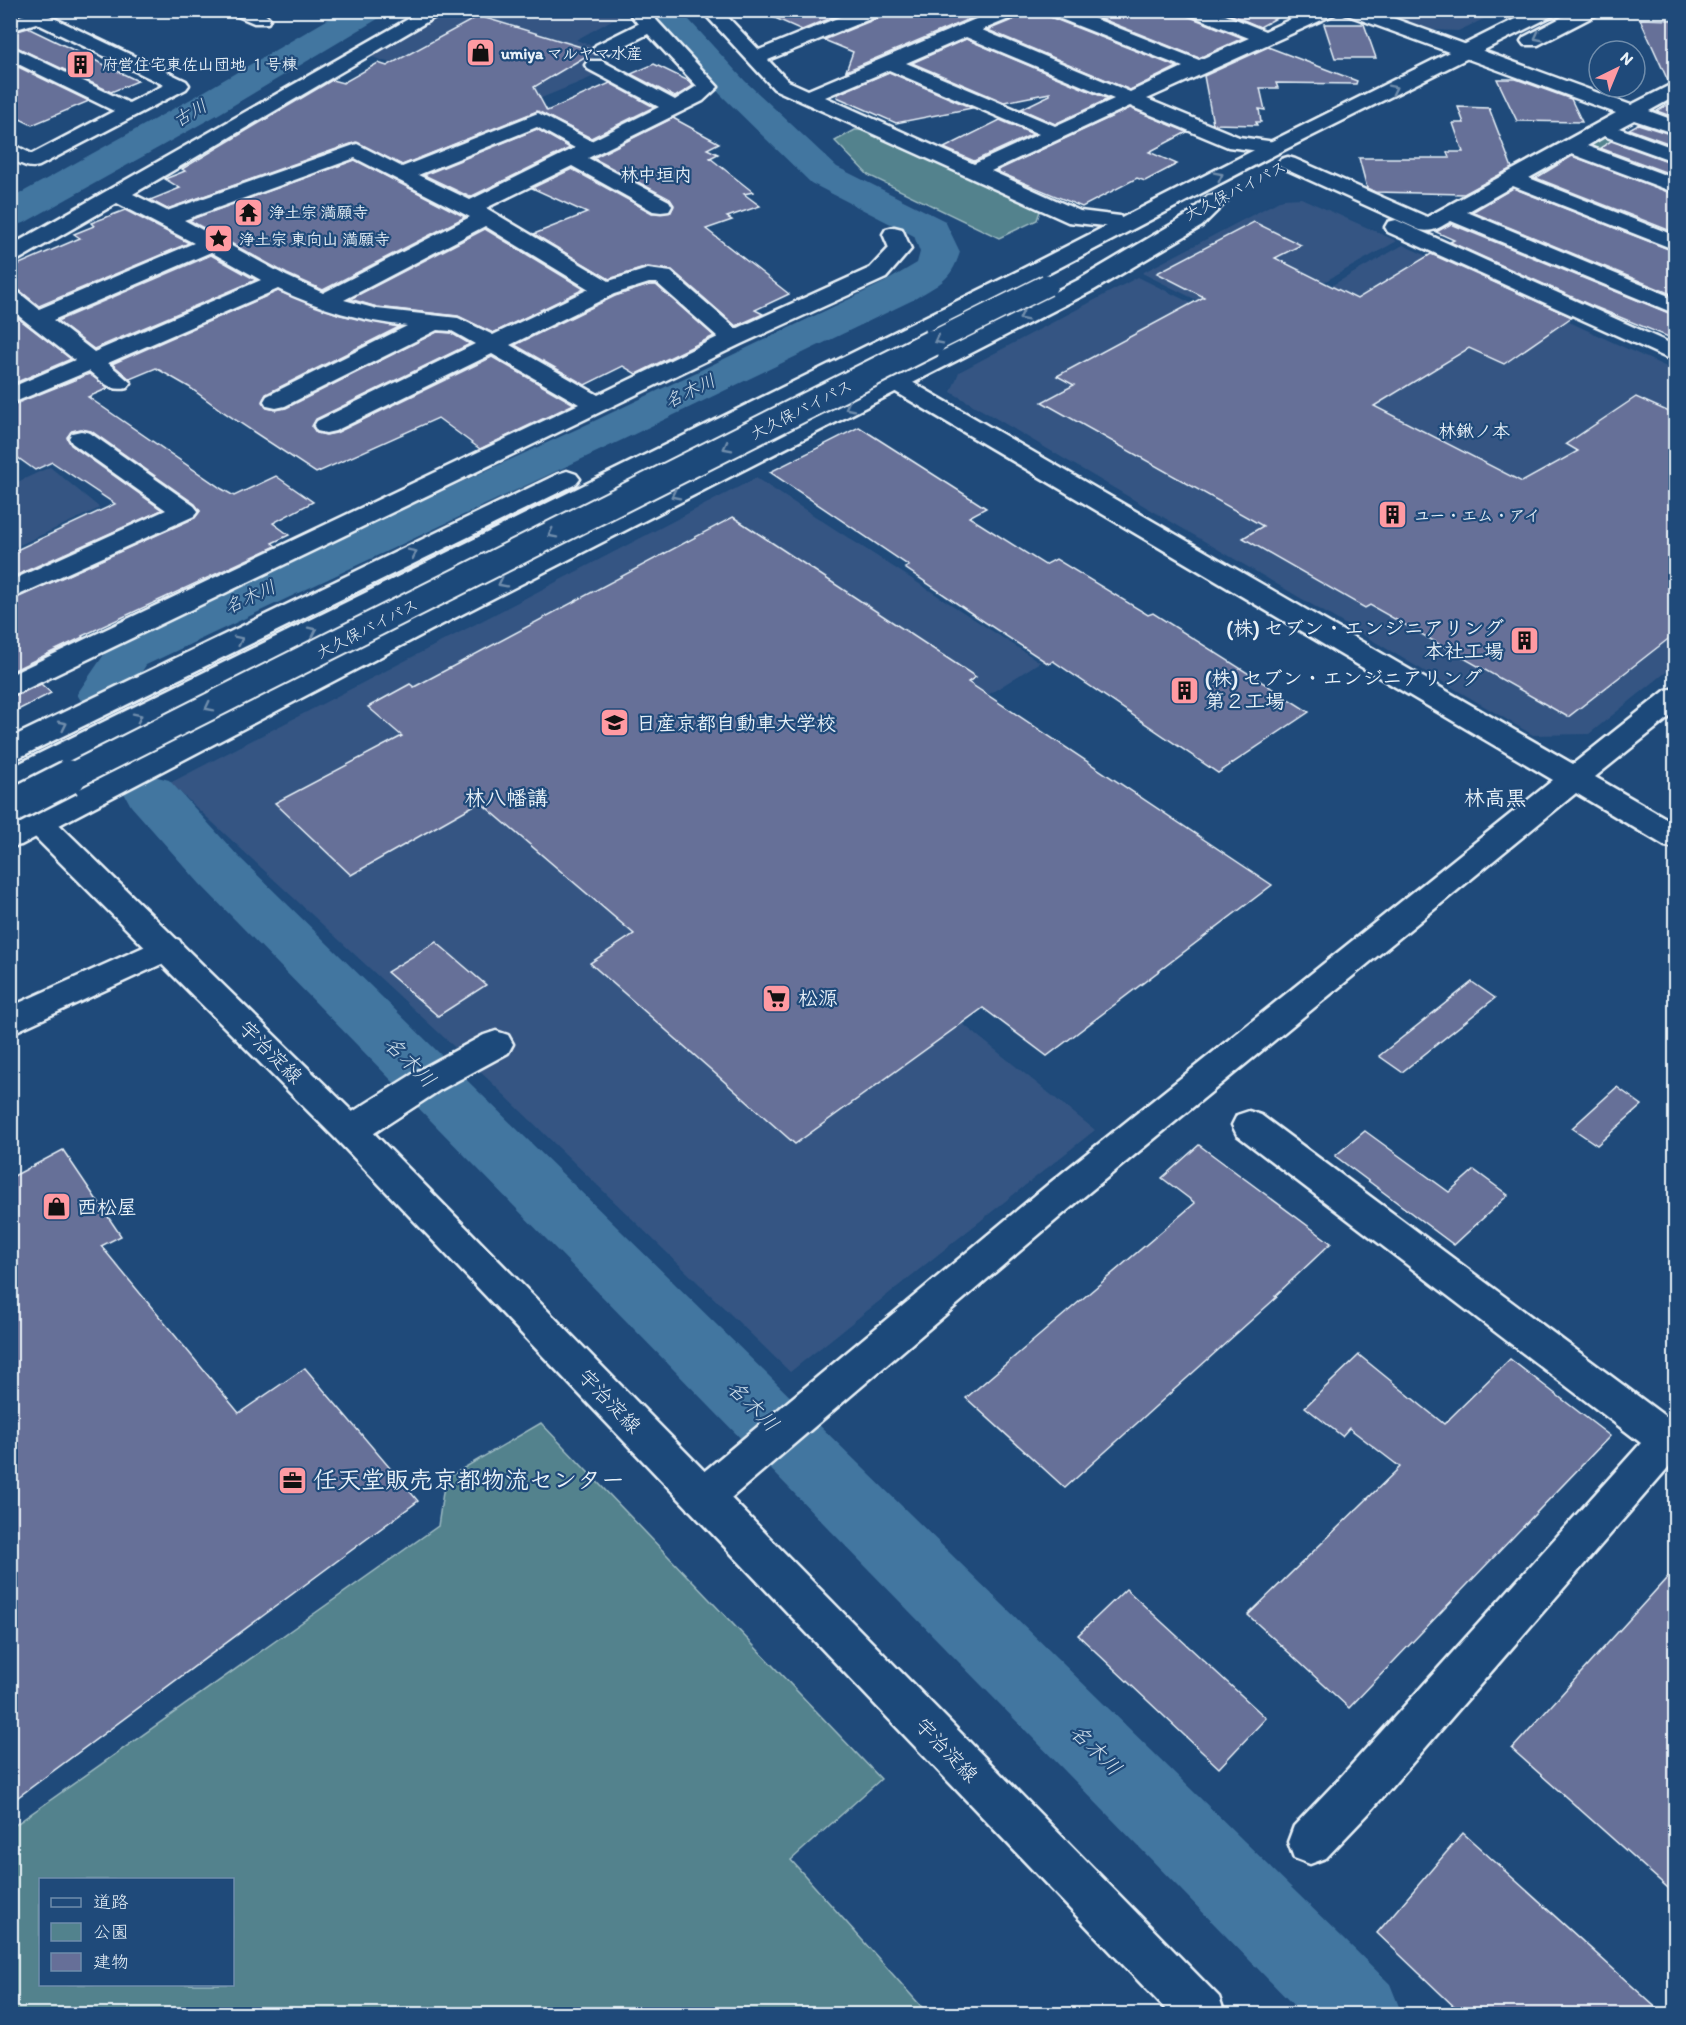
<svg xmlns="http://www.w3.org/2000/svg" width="1686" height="2025" viewBox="0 0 1686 2025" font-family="Itim,'Klee One',sans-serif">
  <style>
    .built { fill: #345583 }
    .green { fill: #52828d; stroke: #9dbac2; stroke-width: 1.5; fill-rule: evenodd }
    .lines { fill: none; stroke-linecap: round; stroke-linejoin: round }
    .river { fill: #4376a0; fill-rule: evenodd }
    .building { fill: #666f98; stroke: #e8f1f8; stroke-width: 1.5 }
    .minor-casing { stroke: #e8f1f8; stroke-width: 5 }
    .major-casing { stroke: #e8f1f8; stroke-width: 5 }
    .highway-casing { stroke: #e8f1f8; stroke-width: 5 }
    .minor { fill: #1f4a7a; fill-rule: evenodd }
    .major { fill: #1f4a7a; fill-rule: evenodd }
    .highway { fill: #1f4a7a; fill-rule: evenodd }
    .highway-bridge-far2-casing { stroke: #e8f1f8; stroke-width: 24; stroke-linecap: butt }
    .highway-bridge-far1-casing { stroke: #e8f1f8; stroke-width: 30; stroke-linecap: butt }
    .highway-bridge-casing { stroke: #e8f1f8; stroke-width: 38; stroke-linecap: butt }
    .highway-bridge-far2 { stroke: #1f4a7a; stroke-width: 21 }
    .highway-bridge-far1 { stroke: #1f4a7a; stroke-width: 26 }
    .highway-bridge { stroke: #1f4a7a; stroke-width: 33 }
    .oneway { stroke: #6f8dac }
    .labels { text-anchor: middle; stroke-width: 4.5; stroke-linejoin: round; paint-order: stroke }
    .far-poi-label { font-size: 16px; font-weight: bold; fill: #e8f1f8; stroke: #1f4a7a; text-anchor: start }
    .far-street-label { font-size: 16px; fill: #e8f1f8; stroke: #1f4a7a }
    .far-water-label { font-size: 18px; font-style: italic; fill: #cfdfeb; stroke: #1f4a7a }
    .far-neighbourhood-label { font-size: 18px; font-weight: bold; fill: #e8f1f8; stroke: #1f4a7a }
    .poi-label { font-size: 20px; font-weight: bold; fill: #e8f1f8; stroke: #1f4a7a; text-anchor: start }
    .street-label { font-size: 20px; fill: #e8f1f8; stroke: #1f4a7a }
    .neighbourhood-label { font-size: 21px; font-weight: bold; fill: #e8f1f8; stroke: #1f4a7a }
    .water-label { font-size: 21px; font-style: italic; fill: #cfdfeb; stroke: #1f4a7a }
    .near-poi-label { font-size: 24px; font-weight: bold; fill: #e8f1f8; stroke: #1f4a7a; text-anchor: start }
  </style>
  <rect width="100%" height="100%" fill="#1f4a7a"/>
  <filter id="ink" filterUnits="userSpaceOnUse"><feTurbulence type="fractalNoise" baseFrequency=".0167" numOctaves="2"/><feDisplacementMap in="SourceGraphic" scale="12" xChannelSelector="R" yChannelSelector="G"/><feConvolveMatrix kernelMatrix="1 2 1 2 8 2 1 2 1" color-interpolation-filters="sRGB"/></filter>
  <g filter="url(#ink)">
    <g class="built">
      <path d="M448 11H628L576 40 600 49 593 58 607 71 534 101 489 95 369 56Z"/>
      <path d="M1379 11H1501L1458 31 1433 30Z"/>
      <path d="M1301 198 1397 241 1247 325 1142 273 1283 199Z"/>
      <path d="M1403 245 1675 371V665L1589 734 1533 735 951 392 959 372 1138 277 1250 332Z"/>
      <path d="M50 467 100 508 11 549V485Z"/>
      <path d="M756 478 1040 662 745 849 1095 1130 790 1372 464 1056 170 783Z"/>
    </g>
    <g class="green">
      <path d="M855 130H868L1041 208 1037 220 999 238 868 175 835 141Z"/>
      <path d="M1602 135 1675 159V184L1585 145Z"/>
      <path d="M541 1423 881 1779 791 1860 928 2014H11V1828L438 1526 445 1479ZM40 1880H232V1984H40Z"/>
    </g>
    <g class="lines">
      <g class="river">
        <path d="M344 10H385L381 17 217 115 24 223 10 226V199L191 99Z"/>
        <path d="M645 10H680L745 81 837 167 945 221 960 252C951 282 938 284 913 300L620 441 146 665 120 706 102 710 84 706 77 694 112 643 590 423 885 282 917 263 920 252 914 236 811 183 721 95Z"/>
        <path d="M150 775 169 780 238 856 1390 1984 1402 2014H1302L200 884 131 806 124 793 131 780Z"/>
      </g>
    </g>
    <g class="building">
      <path d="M757 10H850L802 30Z"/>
      <path d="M886 10H990L846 71 853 52 824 40 883 16Z"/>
      <path d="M1025 10H1044L1047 16 1177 67 1130 90 988 30 1022 16Z"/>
      <path d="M1080 10H1184L1187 16 1243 38 1199 58Z"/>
      <path d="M1220 10H1291L1260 27Z"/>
      <path d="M479 16 591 50 593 52 534 87 547 111 610 83 654 107 591 138 537 111 402 165 356 142 167 209 150 200 180 188 165 179 185 171 182 169 332 80 343 83 378 63 387 66Z"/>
      <path d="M1640 19 1676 20V80L1669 83Z"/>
      <path d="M1324 24H1364L1376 58H1335Z"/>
      <path d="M28 28 34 31 138 81 111 92 10 44V33Z"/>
      <path d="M966 39 1108 99 1055 124 1021 109 1050 95V93L1004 102 912 63Z"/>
      <path d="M1268 47 1357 81 1356 84 1276 83 1278 88H1260L1265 110 1259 109 1261 122H1256L1257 125 1213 124 1204 76Z"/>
      <path d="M10 63 89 101 32 125 10 114Z"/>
      <path d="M654 64 689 81 693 86 675 97 631 74Z"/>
      <path d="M889 72 972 108 896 123 837 97 838 94Z"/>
      <path d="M1497 79H1516L1571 99 1582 122 1517 121Z"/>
      <path d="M1676 99V118L1657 111Z"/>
      <path d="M1458 107 1489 108 1512 168 1464 194 1375 192 1367 188 1359 158H1449L1447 152H1463L1453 123H1464Z"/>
      <path d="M1130 108 1187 132 1149 152 1177 164 1145 181 1137 178 1082 207 996 171Z"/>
      <path d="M673 118 719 143 707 149 718 154 710 158 753 192 744 194 760 206 727 217 732 220 706 229 789 294 755 310 763 314 736 326 672 270 647 267 609 279 534 234 587 213 532 188 572 169 652 213 671 212 674 205 670 199 593 158Z"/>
      <path d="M1000 120 1033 134 974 161 944 148Z"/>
      <path d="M1638 124 1676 136V146L1629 129Z"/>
      <path d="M537 129 570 148 470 197 424 175Z"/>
      <path d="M1611 141 1676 164V176L1600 148Z"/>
      <path d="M1572 156 1676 195V233L1536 178Z"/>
      <path d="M355 160 465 217 323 290 287 274 189 220Z"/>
      <path d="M1513 188 1676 252V296L1472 212Z"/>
      <path d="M125 210 189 243 39 306 19 290 10 288V268L80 238 74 234 94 226 91 223Z"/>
      <path d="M1254 222 1301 245 1275 258 1357 299 1431 254 1572 317 1504 364 1469 348 1374 406 1522 482 1578 451 1566 444 1636 397 1676 415V633L1568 717 1370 605 1365 608 1243 538 1263 526 1042 402 1074 385 1057 376 1204 297 1157 273Z"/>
      <path d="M1451 224 1676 316V340L1590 305 1450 242 1454 240 1436 232Z"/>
      <path d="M485 229 584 289 493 333 458 316 377 307 350 299Z"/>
      <path d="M211 255 256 280 94 349 57 321Z"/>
      <path d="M649 285H656L714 336 636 374 623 366 585 385 515 345 615 296Z"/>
      <path d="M278 291 340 315 399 327 266 394 262 402 267 408 276 410 286 408 437 332 451 333 470 344 316 419 312 427 317 433 326 435 336 433 492 357 574 404 480 449 438 418 316 473 222 411 189 387 156 368 130 379 112 364Z"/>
      <path d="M10 312 71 359 10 385Z"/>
      <path d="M89 374 109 388 88 397 222 489 234 496 276 476 313 502 273 523 289 535 272 543 276 546 82 636 83 637 10 672V601L195 518 200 511 195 504 91 431 81 429 72 431 67 437 71 445 162 510 17 575 10 570V553L115 504 52 462 35 470 10 452V406Z"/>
      <path d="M859 427 986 508 969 517 1045 565 1056 559 1148 615 1153 613 1309 712 1218 773 1053 661 1049 664 968 611 905 568 909 566 770 472Z"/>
      <path d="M733 517 976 677 968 682 1272 885 1047 1056 983 1008 795 1144 590 963 634 934 480 802 351 875 275 803 402 736 368 707 410 684 414 687Z"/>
      <path d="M41 684 51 693 10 714V697Z"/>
      <path d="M436 942 486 985 438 1016 387 972Z"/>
      <path d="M1472 982 1495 998 1402 1072 1379 1056Z"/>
      <path d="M1617 1087 1642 1105 1597 1145 1572 1128Z"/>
      <path d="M1365 1131 1449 1192 1474 1170 1508 1195 1454 1245 1335 1156Z"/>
      <path d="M1199 1145 1331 1243 1275 1296 1277 1297 1065 1488 966 1398 1195 1203 1162 1178Z"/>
      <path d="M63 1150 121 1236 101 1246 239 1413 305 1368 418 1501 10 1803V1178Z"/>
      <path d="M1359 1355 1444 1424 1510 1359 1610 1436 1349 1708 1248 1615 1400 1467 1349 1428 1342 1436 1305 1407Z"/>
      <path d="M1676 1568V1895L1512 1749Z"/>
      <path d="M1126 1589 1266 1718 1219 1768 1078 1635Z"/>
      <path d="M1463 1833 1663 2014H1462L1377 1933Z"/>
    </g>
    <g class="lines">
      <defs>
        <g id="minor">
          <path d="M37 10 186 81 189 85 186 89 39 166C28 169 21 164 10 158V143L32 154 114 111 10 60V46L129 103 164 85 36 23 10 31V19Z"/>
          <path d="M231 10C244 10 261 7 270 19L268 23H254L233 14Z"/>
          <path d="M424 10H447L133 194 167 211 357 144 402 167 538 113 591 141 659 107 588 69 585 65 588 61H602L675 100 697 86 648 34 610 53H596L593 49 596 45 638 24 627 10H647L718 87 703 101 588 158 669 201 672 206 669 211 661 212 653 211 572 166 486 208 609 281 648 269 671 272 736 329 870 268 889 248 883 234 886 229 894 227 902 229 911 249 886 278 741 344 20 692 10 695V675L579 404 492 354 335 431 326 433 317 431 314 426 317 421 475 344 452 331 437 330 285 406 276 408 267 406 264 401 267 396 407 326C361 321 320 309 278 289L108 363 131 383 127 388C111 392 102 381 89 371L10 404V388L75 360 10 309V290L18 292 39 309 194 243 117 203 18 260 10 262V246ZM537 127 575 148 470 200 418 175ZM355 158 470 217 323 293 286 276 184 220ZM485 226 589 289 493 335 458 318 377 309 344 300ZM211 252 261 280 94 352 53 320ZM649 283H657L718 337 598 395 510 345 614 294Z"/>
          <path d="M701 10H721L759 50 857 10H884L882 14 768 60 788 81 808 90 997 10H1023L1021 14 982 30 1130 92 1183 67 1048 14 1046 10H1073L1199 60 1249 38 1188 14 1186 10H1213L1265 31 1311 10H1337L1335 14 1147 99 1239 137 1282 143 1285 147 1282 151 1275 153 1228 147 1130 106 991 171 1080 211 1120 216 1123 221 1120 226 1112 227 1068 222 774 89ZM966 37 1114 99 1055 126 906 63ZM889 70 1039 134 974 164 825 97Z"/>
          <path d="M1343 10H1371L1631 105 1676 82V96L1649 111 1676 121V134L1634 120 1619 128 1676 149V162L1604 136 1587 146 1676 179V193L1572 154 1529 178 1676 236V250L1513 186 1467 212 1676 299V314L1451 221C1440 227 1433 233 1420 230L1281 167 1278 163 1281 159 1288 157 1295 159 1427 217 1616 113 1345 14Z"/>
          <path d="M1396 220 1676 346V362L1388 232 1385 227 1388 222Z"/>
          <path d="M897 376 905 378 1573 764 1666 690 1676 688V712L1595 777 1676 824V848L1665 846 1576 793 1076 1203 717 1510 703 1515 689 1510 683 1497 689 1484 1051 1182 1553 780 889 388 885 383 889 378Z"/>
          <path d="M81 431 90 433 194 506 198 511 194 516 10 599V581L166 510 72 443 69 438 72 433Z"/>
          <path d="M168 936 179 940 184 948 179 956 10 1034V1007Z"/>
          <path d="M496 1031 508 1035 513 1044 508 1053 440 1090 362 1141 350 1145 338 1141 333 1131 338 1121 416 1072 484 1035Z"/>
          <path d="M1249 1111 1261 1115 1666 1417 1676 1414V1464L1672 1463 1369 1813 1326 1858 1310 1864 1294 1858 1288 1842 1294 1826 1337 1781 1641 1443 1237 1135 1232 1125 1237 1115Z"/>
        </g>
        <path id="major" d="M15 789 26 792 362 1121 1219 1997 1225 2014H1170L338 1141 10 812V790Z"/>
        <g id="highway">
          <path d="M1533 10H1558L1556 14 1282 151 1036 280 20 788 10 791V768L1020 270 1268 143Z"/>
          <path d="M1576 10H1600L1598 14 1538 45H1524L1521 41 1524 37Z"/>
          <path d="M1216 195 1224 196 1227 201 1202 226 1094 290 435 628 21 845 10 847V824L1078 280 1186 216 1208 196Z"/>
          <path d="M567 471 576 474 580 479 576 484 20 757 10 760V738L558 474Z"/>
        </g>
      </defs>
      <use href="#minor" class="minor-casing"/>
      <use href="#major" class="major-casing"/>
      <use href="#highway" class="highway-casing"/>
      <use href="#minor" class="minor"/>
      <use href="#major" class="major"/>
      <use href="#highway" class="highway"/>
      <defs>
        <path id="highway-bridge-far2" d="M929 344 1047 285"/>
        <path id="highway-bridge-far1" d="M66 779 932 343"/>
        <path id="highway-bridge" d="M10 807 69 777"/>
      </defs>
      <use href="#highway-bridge-far2" class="highway-bridge-far2-casing"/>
      <use href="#highway-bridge-far1" class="highway-bridge-far1-casing"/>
      <use href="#highway-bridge" class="highway-bridge-casing"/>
      <use href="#highway-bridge-far2" class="highway-bridge-far2"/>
      <use href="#highway-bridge-far1" class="highway-bridge-far1"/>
      <use href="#highway-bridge" class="highway-bridge"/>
    </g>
    <defs><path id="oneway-chevron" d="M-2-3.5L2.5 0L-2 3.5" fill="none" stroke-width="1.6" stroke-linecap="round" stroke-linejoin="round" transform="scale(1.5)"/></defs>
    <g class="oneway">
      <use href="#oneway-chevron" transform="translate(1538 37) rotate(153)"/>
      <use href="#oneway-chevron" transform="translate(1393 89) rotate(-26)"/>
      <use href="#oneway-chevron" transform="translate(1219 176) rotate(-27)"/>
      <use href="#oneway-chevron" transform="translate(1023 317) rotate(153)"/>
      <use href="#oneway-chevron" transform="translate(938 340) rotate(153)"/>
      <use href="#oneway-chevron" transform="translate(849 407) rotate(153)"/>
      <use href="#oneway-chevron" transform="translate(727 447) rotate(153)"/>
      <use href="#oneway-chevron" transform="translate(675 495) rotate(153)"/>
      <use href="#oneway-chevron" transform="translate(552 534) rotate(153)"/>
      <use href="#oneway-chevron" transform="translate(413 553) rotate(-26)"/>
      <use href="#oneway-chevron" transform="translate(502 583) rotate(153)"/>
      <use href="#oneway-chevron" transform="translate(313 631) rotate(-26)"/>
      <use href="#oneway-chevron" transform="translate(239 640) rotate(-26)"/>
      <use href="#oneway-chevron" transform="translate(209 707) rotate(153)"/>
      <use href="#oneway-chevron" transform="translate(138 717) rotate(-26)"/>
      <use href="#oneway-chevron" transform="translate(63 725) rotate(-26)"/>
    </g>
  </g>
  <defs>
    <symbol id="shop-square" viewBox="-11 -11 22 22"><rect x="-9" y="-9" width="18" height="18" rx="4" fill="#ff9aa2" stroke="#1f4a7a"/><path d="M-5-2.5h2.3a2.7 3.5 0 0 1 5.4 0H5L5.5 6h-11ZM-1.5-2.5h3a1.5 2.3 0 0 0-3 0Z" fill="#111"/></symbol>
    <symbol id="building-square" viewBox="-11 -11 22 22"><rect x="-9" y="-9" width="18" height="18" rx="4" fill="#ff9aa2" stroke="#1f4a7a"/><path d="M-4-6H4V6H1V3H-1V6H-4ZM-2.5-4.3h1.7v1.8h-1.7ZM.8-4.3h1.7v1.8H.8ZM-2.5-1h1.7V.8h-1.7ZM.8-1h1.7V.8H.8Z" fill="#111"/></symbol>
    <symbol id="temple-square" viewBox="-11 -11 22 22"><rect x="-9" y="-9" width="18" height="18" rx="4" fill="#ff9aa2" stroke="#1f4a7a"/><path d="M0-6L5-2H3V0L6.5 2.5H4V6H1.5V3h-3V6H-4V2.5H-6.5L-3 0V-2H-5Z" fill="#111"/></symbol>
    <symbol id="sight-square" viewBox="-11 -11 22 22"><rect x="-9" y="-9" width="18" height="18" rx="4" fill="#ff9aa2" stroke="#1f4a7a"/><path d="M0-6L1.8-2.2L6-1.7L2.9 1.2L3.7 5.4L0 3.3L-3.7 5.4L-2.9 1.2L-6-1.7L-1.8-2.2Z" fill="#111"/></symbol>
    <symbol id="university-square" viewBox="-11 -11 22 22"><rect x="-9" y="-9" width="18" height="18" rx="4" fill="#ff9aa2" stroke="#1f4a7a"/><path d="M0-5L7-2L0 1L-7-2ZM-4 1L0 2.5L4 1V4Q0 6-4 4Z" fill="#111"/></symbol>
    <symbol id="supermarket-square" viewBox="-11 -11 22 22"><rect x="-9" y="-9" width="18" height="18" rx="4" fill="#ff9aa2" stroke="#1f4a7a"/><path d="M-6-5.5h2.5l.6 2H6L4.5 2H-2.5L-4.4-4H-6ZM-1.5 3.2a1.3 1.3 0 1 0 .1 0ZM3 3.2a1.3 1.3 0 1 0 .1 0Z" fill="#111"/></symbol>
    <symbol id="office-square" viewBox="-11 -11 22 22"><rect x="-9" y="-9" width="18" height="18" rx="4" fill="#ff9aa2" stroke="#1f4a7a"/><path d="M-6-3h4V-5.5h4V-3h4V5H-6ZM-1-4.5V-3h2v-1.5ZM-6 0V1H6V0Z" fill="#111"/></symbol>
  </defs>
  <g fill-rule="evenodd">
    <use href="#shop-square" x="464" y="36" width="33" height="33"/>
    <use href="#building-square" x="64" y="48" width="33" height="33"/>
    <use href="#temple-square" x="232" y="196" width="33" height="33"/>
    <use href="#sight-square" x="202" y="222" width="33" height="33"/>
    <use href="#building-square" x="1376" y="498" width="33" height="33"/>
    <use href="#building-square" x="1508" y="624" width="33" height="33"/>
    <use href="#building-square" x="1168" y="674" width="33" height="33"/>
    <use href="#university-square" x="598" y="706" width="33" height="33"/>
    <use href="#supermarket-square" x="760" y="982" width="33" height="33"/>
    <use href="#shop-square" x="40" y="1190" width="33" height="33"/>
    <use href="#office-square" x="276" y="1464" width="33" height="33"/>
  </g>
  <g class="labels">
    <g class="far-poi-label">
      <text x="501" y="59">umiya マルヤマ水産</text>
      <text x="102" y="70">府営住宅東佐山団地 １号棟</text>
      <text x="269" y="218">浄土宗 満願寺</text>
      <text x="239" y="245">浄土宗 東向山 満願寺</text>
      <text x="1414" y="521">ユー・エム・アイ</text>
    </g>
    <g class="far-street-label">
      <text transform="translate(1235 190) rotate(-27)" y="6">大久保バイパス</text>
      <text transform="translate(801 409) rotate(-27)" y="6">大久保バイパス</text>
      <text transform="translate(367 628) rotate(-27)" y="6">大久保バイパス</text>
    </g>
    <g class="far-water-label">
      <text transform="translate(190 113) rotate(-30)" y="6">古川</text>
      <text transform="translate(690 391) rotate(-26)" y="6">名木川</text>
      <text transform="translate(250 597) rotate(-25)" y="6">名木川</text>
    </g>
    <g class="far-neighbourhood-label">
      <text x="656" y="181">林中垣内</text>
      <text x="1474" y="437">林鍬ノ本</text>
    </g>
    <g class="poi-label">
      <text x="1504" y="635" text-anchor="end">(株) セブン・エンジニアリング<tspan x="1504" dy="23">本社工場</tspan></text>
      <text x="1205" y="685">(株) セブン・エンジニアリング<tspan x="1205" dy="23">第２工場</tspan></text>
      <text x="636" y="730">日産京都自動車大学校</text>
      <text x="798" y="1005">松源</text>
      <text x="77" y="1214">西松屋</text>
    </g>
    <g class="street-label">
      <text transform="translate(271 1052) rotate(45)" y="7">宇治淀線</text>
      <text transform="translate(610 1401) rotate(46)" y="7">宇治淀線</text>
      <text transform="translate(947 1750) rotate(46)" y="7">宇治淀線</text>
    </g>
    <g class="neighbourhood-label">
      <text x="506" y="805">林八幡講</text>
      <text x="1495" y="805">林高黒</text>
    </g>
    <g class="water-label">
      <text transform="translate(410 1062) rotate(45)" y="7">名木川</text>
      <text transform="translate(753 1406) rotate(45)" y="7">名木川</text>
      <text transform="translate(1096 1750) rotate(45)" y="7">名木川</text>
    </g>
    <g class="near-poi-label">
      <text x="313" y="1488">任天堂販売京都物流センター</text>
    </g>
  </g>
  <rect width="1686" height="2025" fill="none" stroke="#1f4a7a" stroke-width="36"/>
  <rect x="18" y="18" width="1650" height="1989" fill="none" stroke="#e8f1f8" stroke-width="2" filter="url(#ink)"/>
  <rect x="39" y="1878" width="195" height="108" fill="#1f4a7a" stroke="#6f8dac" stroke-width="1.5"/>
  <rect x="51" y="1898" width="30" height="9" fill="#1f4a7a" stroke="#6f8dac" stroke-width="1.5"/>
  <text x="93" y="1908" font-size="18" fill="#e8f1f8">道路</text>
  <rect x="51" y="1923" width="30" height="18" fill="#52828d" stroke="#6f8dac" stroke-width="1.5"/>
  <text x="93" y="1938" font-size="18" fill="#e8f1f8">公園</text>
  <rect x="51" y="1953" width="30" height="18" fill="#666f98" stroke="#6f8dac" stroke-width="1.5"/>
  <text x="93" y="1968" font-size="18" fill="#e8f1f8">建物</text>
  <g transform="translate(1617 69) rotate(43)"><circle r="28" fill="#1f4a7a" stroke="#6f8dac" stroke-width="1.5"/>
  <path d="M0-4.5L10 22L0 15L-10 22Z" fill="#ff9aa2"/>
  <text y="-9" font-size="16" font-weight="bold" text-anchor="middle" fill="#e8f1f8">N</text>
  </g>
</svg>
